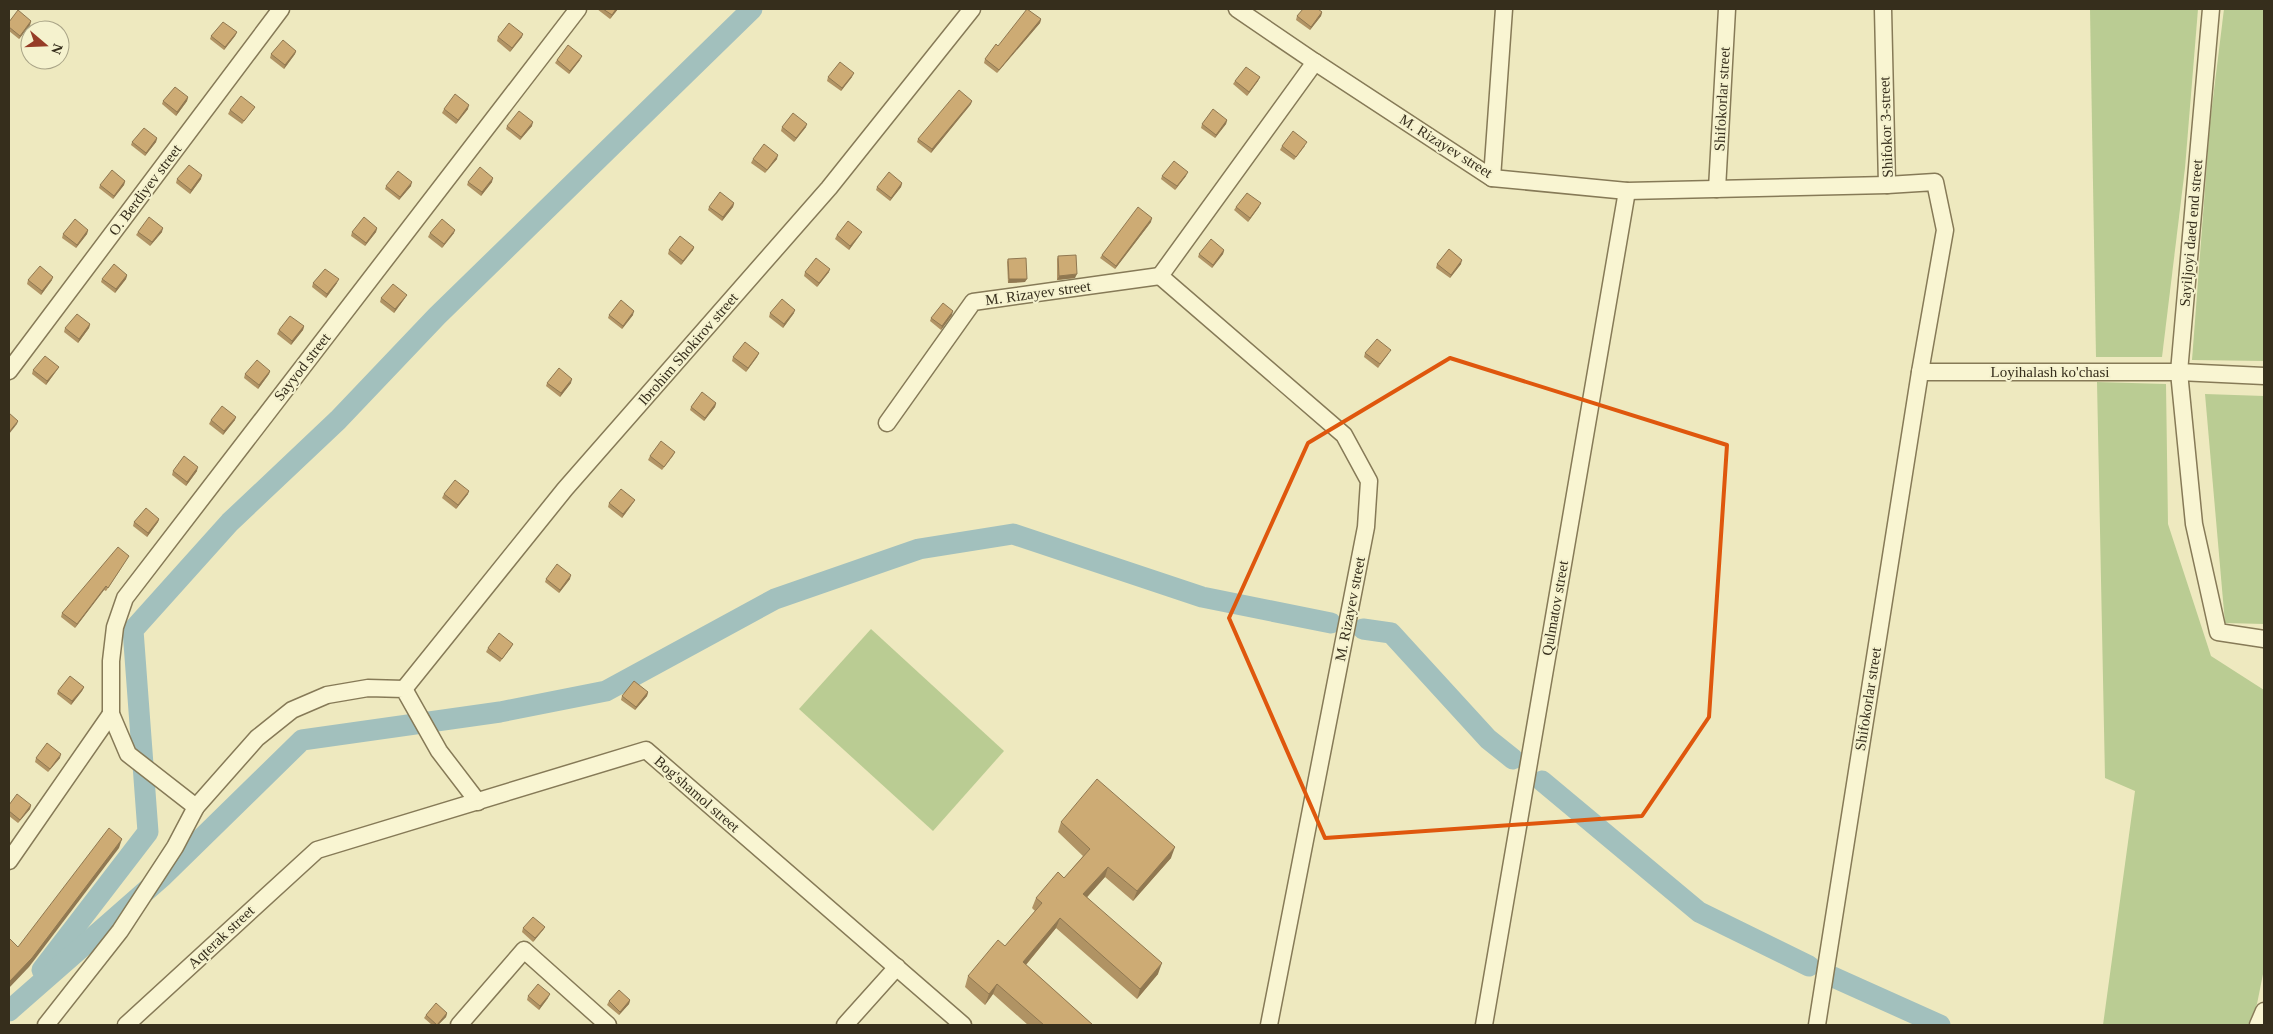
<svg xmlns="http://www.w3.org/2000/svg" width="2273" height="1034" viewBox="0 0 2273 1034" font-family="Georgia,serif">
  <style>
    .green { fill: #bacc93 }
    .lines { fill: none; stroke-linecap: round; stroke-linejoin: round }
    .canal { stroke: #a2c0bd; stroke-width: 21 }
    .minor-casing { stroke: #867a57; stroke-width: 19 }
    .minor { stroke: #f9f5d2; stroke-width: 16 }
    .wall { fill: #b09364 }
    .shaded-wall { fill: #907851 }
    .building { fill: #cdab74; stroke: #907851 }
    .marked { fill: none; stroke: #df570d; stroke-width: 4; stroke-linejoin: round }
    .labels { text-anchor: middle; stroke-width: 4; stroke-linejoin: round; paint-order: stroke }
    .street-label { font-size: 15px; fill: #362e1c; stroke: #f5f2ce }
  </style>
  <rect width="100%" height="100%" fill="#eee9bf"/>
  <g class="green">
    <path d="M2090 9H2198L2185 168 2162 357H2096Z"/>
    <path d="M2224 9H2264V361L2192 360 2210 123Z"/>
    <path d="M2097 382 2166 384 2168 524 2211 656 2264 690V969L2257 1004 2248 1025H2103L2135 791 2105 778Z"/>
    <path d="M2205 394 2264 396V624L2225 623Z"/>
    <path d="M871 629 1004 751 933 831 799 709Z"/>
  </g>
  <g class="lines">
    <g class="canal">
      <path d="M1363 629 1391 633 1488 739 1513 759"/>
      <path d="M1542 781 1699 912 1809 966"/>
      <path d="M42 970 148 832 133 630 230 522 338 420 437 316 752 9"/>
      <path d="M1833 977 1940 1025"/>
      <path d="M9 1011 163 876 302 740 500 712 606 691 775 599 919 549 1013 534 1202 597 1331 623"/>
    </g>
    <defs>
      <g id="minor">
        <path d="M1237 9 1315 62"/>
        <path d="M2211 9 2179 372 2264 376"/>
        <path d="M1492 178 1504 9"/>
        <path d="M1717 189 1727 9"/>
        <path d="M9 371 281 9"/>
        <path d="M1920 372H2179L2194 524 2218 632 2264 639"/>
        <path d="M887 423 973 302 1160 276"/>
        <path d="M404 689 565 489 829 188 972 9"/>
        <path d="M196 807 128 754 111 714V661L115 627 125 598 578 9"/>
        <path d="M9 861 111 714"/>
        <path d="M46 1025 120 931 175 847 196 807 257 738 292 710 327 695 368 688 404 689 439 751 478 802"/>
        <path d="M126 1025 317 850 646 750 963 1025"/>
        <path d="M459 1025 524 950 608 1025"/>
        <path d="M845 1025 897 967"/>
        <path d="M1269 1025 1366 527 1369 481 1344 435 1160 276 1315 62 1492 178 1627 191 1887 185"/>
        <path d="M1484 1025 1627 191"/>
        <path d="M1817 1025 1920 372 1945 230 1935 182 1887 185 1883 9"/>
        <path d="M2258 1025 2264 1011"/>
      </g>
    </defs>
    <use href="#minor" class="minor-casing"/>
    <use href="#minor" class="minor"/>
  </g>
  <g class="wall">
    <path d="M597 9H618L610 19Z"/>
    <path d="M1322 12 1321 16 1310 30 1296 20 1297 16Z"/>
    <path d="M1041 19 1040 23 997 73 984 63 985 59 998 46Z"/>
    <path d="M31 21 30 25 19 39 9 31V22Z"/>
    <path d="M237 32 235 36 224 50 210 39 211 36Z"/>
    <path d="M498 37H522L510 52 497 41Z"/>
    <path d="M296 51 295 54 284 69 270 58 271 54Z"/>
    <path d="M557 60H580L569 74 555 63Z"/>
    <path d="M828 77H852L841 91 827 81Z"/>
    <path d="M1260 77 1258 81 1247 96 1233 84 1235 81Z"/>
    <path d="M188 97 187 101 176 116 162 104 163 101Z"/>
    <path d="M971 104 931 153 917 142 918 139Z"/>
    <path d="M255 107 253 110 242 124 228 114 230 110Z"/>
    <path d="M444 109H468L456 124 442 113Z"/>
    <path d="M1227 120 1226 124 1215 138 1201 128 1202 124Z"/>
    <path d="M507 126H532L520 140 506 129Z"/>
    <path d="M782 127H806L794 142 781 131Z"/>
    <path d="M157 138 156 142 145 156 131 145 132 142Z"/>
    <path d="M1282 146H1305L1294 160 1280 150Z"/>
    <path d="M753 159H777L765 173 751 163Z"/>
    <path d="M1162 176H1186L1175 190 1161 179Z"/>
    <path d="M177 179H201L190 194 176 183Z"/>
    <path d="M125 181 124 185 113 199 99 188 100 185Z"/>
    <path d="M468 182H492L481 196 467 185Z"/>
    <path d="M902 183 901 187 890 201 876 190 877 187Z"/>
    <path d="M386 186H411L399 200 385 189Z"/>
    <path d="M734 203 733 207 722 221 708 210 709 207Z"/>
    <path d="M1236 207H1259L1248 222 1234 210Z"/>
    <path d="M1151 222 1115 269 1100 258 1102 255Z"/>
    <path d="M377 228 376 232 365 246 351 236 352 232Z"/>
    <path d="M88 230 87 234 76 248 62 238 63 234Z"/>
    <path d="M138 232H162L150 246 136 235Z"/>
    <path d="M430 233H454L442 248 428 237Z"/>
    <path d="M837 235H860L849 250 835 239Z"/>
    <path d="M694 247 693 250 681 265 668 254 669 250Z"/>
    <path d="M1224 250 1223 254 1212 268 1198 257 1199 254Z"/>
    <path d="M1058 256 1075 278 1057 280V259Z"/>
    <path d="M1008 259 1025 282 1008 283 1007 262Z"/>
    <path d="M1437 264H1461L1450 278 1436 268Z"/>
    <path d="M805 272H829L817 287 804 276Z"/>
    <path d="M127 275 126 279 115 293 101 282 102 279Z"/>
    <path d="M28 280H52L41 295 27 284Z"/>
    <path d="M313 283H337L326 298 312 287Z"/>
    <path d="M381 298H405L394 313 380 302Z"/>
    <path d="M770 313H794L783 328 769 317Z"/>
    <path d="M609 315H633L622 329 608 318Z"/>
    <path d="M952 315 941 330 930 321 931 318Z"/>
    <path d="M90 324 89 328 78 343 64 332 65 328Z"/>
    <path d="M304 326 303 330 291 345 277 334 279 330Z"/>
    <path d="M759 353 757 357 746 372 732 361 733 357Z"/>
    <path d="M1365 353H1389L1378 368 1364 357Z"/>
    <path d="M59 367 57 370 46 385 32 374 33 370Z"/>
    <path d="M270 371 269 374 258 389 244 378 245 374Z"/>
    <path d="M547 383H571L560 397 546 386Z"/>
    <path d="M716 403 715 407 704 421 690 410 691 407Z"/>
    <path d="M211 420H235L223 435 209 424Z"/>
    <path d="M675 452 673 456 662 470 648 460 650 456Z"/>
    <path d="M173 471H197L186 486 172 475Z"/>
    <path d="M444 494H468L456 509 442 498Z"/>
    <path d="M635 500 633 503 622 518 608 507 609 503Z"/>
    <path d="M159 519 158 522 147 537 133 526 134 522Z"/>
    <path d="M127 559 106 591 104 590 75 628 61 617 62 613Z"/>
    <path d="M546 579H570L559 593 545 582Z"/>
    <path d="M513 644 511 648 500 662 486 652 488 648Z"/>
    <path d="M84 687 82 691 71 705 57 694 58 691Z"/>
    <path d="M648 692 647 696 635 710 621 700 622 696Z"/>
    <path d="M36 758H60L48 772 35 762Z"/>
    <path d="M9 805H31L30 809 18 823 9 816Z"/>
    <path d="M1061 822 1171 858 1133 901 1105 877 1087 897 1158 974 1137 999 1056 928 1026 965 1093 1025H1028L993 994 985 1005 965 987 968 976 1005 946 1035 911 1032 908 1036 898 1064 878 1083 856 1058 832Z"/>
    <path d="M545 927 543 930 533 942 522 932 523 928Z"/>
    <path d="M528 996 548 998 539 1010 527 1000Z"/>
    <path d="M630 1000 629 1004 619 1015 607 1005 609 1001Z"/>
    <path d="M447 1013 446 1017 438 1025H432L424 1018 426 1015Z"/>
  </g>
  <g class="shaded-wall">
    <path d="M616 9H618L610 19 612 15Z"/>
    <path d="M1322 12 1321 16 1310 30 1311 27Z"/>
    <path d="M1041 19 1040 23 997 73 999 70Z"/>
    <path d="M31 21 30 25 19 39 20 36Z"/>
    <path d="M237 32 235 36 224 50 225 47Z"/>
    <path d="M523 34 522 37 510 52 512 48Z"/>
    <path d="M296 51 295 54 284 69 285 65Z"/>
    <path d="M582 56 580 60 569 74 570 71Z"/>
    <path d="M854 73 852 77 841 91 842 88Z"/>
    <path d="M1260 77 1258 81 1247 96 1249 92Z"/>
    <path d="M188 97 187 101 176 116 177 112Z"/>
    <path d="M972 101 971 104 931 153 932 149Z"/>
    <path d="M469 105 468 109 456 124 458 120Z"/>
    <path d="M1227 120 1226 124 1215 138 1216 135Z"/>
    <path d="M533 122 532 126 520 140 521 137Z"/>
    <path d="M807 124 806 127 794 142 796 138Z"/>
    <path d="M157 138 156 142 145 156 146 153Z"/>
    <path d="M778 155 777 159 765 173 767 170Z"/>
    <path d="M1188 172 1186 176 1175 190 1177 186Z"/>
    <path d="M202 175 201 179 190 194 191 190Z"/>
    <path d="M493 178 492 182 481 196 482 192Z"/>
    <path d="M125 181 124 185 113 199 114 196Z"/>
    <path d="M412 182 411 186 399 200 400 197Z"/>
    <path d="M902 183 901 187 890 201 891 198Z"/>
    <path d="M734 203 733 207 722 221 723 217Z"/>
    <path d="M1261 203 1259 207 1248 222 1250 218Z"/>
    <path d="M1152 218 1151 222 1115 269 1116 266Z"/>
    <path d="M163 228 162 232 150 246 152 242Z"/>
    <path d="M377 228 376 232 365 246 366 243Z"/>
    <path d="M88 230 87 234 76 248 77 245Z"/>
    <path d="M455 230 454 233 442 248 444 244Z"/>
    <path d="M862 232 860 235 849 250 850 246Z"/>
    <path d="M694 247 693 250 681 265 683 261Z"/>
    <path d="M1224 250 1223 254 1212 268 1213 265Z"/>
    <path d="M1462 260 1461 264 1450 278 1451 275Z"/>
    <path d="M830 269 829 272 817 287 819 283Z"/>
    <path d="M1077 274 1075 278 1057 280 1059 276Z"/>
    <path d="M127 275 126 279 115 293 116 289Z"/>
    <path d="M53 277 52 280 41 295 42 291Z"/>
    <path d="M339 279 337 283 326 298 327 294Z"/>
    <path d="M1009 279H1027L1025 282 1008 283Z"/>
    <path d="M407 295 405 298 394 313 395 309Z"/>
    <path d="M795 310 794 313 783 328 784 324Z"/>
    <path d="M634 311 633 315 622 329 623 326Z"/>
    <path d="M953 311 952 315 941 330 942 326Z"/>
    <path d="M90 324 89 328 78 343 79 339Z"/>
    <path d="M304 326 303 330 291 345 292 341Z"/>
    <path d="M759 353 757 357 746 372 748 368Z"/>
    <path d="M59 367 57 370 46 385 47 381Z"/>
    <path d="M270 371 269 374 258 389 259 385Z"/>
    <path d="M572 379 571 383 560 397 561 393Z"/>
    <path d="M716 403 715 407 704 421 705 418Z"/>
    <path d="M236 417 235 420 223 435 224 431Z"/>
    <path d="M18 421 17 424 9 434V432Z"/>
    <path d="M198 467 197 471 186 486 187 482Z"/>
    <path d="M469 491 468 494 456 509 458 505Z"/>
    <path d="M635 500 633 503 622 518 623 514Z"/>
    <path d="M159 519 158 522 147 537 148 533Z"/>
    <path d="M571 575 570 579 559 593 560 590Z"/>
    <path d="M106 586 104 590 75 628 77 624Z"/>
    <path d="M84 687 82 691 71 705 72 701Z"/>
    <path d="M648 692 647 696 635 710 636 707Z"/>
    <path d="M61 754 60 758 48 772 50 769Z"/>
    <path d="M31 805 30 809 18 823 20 820Z"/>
    <path d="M122 839 119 848 29 967 9 988V982Z"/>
    <path d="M1175 847 1171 858 1133 901 1137 891Z"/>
    <path d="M1108 867 1105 877 1080 905 1083 894Z"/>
    <path d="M1060 918 1056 928 1019 973 1023 962Z"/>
    <path d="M545 927 543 930 533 942 535 938Z"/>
    <path d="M1162 963 1158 974 1137 999 1140 989Z"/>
    <path d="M997 984 993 994 985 1005 989 994Z"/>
    <path d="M550 994 548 998 539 1010 540 1006Z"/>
    <path d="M630 1000 629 1004 619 1015 620 1012Z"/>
    <path d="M447 1013 446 1017 438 1025H437Z"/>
  </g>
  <g class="building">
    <path d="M603 9H616L612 15Z"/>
    <path d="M1027 9 1041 19 999 70 985 59 996 44 998 46Z"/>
    <path d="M1303 9H1318L1322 12 1311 27 1297 16Z"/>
    <path d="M18 10 31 21 20 36 9 27V22Z"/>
    <path d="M223 22 237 32 225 47 211 36Z"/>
    <path d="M509 23 523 34 512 48 498 37Z"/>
    <path d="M283 40 296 51 285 65 271 54Z"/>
    <path d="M568 45 582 56 570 71 557 60Z"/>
    <path d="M840 62 854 73 842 88 828 77Z"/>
    <path d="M1246 67 1260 77 1249 92 1235 81Z"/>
    <path d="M175 87 188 97 177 112 163 101Z"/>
    <path d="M959 90 972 101 932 149 918 139Z"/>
    <path d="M455 94 469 105 458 120 444 109Z"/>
    <path d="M241 96 255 107 244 121 230 110Z"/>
    <path d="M1213 109 1227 120 1216 135 1202 124Z"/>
    <path d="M519 111 533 122 521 137 507 126Z"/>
    <path d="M793 113 807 124 796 138 782 127Z"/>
    <path d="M144 128 157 138 146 153 132 142Z"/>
    <path d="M1293 131 1307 142 1296 157 1282 146Z"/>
    <path d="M764 144 778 155 767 170 753 159Z"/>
    <path d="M1174 161 1188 172 1177 186 1162 176Z"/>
    <path d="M189 165 202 175 191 190 177 179Z"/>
    <path d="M480 167 493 178 482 192 468 182Z"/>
    <path d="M112 170 125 181 114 196 100 185Z"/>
    <path d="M398 171 412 182 400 197 386 186Z"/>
    <path d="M889 172 902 183 891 198 877 187Z"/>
    <path d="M720 192 734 203 723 217 709 207Z"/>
    <path d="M1247 193 1261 203 1250 218 1236 207Z"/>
    <path d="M1138 207 1152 218 1116 266 1102 255Z"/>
    <path d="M149 217 163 228 152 242 138 232Z"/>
    <path d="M364 217 377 228 366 243 352 232Z"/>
    <path d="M75 219 88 230 77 245 63 234Z"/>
    <path d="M442 219 455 230 444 244 430 233Z"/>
    <path d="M848 221 862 232 850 246 837 235Z"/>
    <path d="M680 236 694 247 683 261 669 250Z"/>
    <path d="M1211 239 1224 250 1213 265 1199 254Z"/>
    <path d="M1449 249 1462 260 1451 275 1437 264Z"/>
    <path d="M1076 255 1077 274 1059 276 1058 256Z"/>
    <path d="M816 258 830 269 819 283 805 272Z"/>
    <path d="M1026 258 1027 279H1009L1008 259Z"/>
    <path d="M114 264 127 275 116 289 102 279Z"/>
    <path d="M40 266 53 277 42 291 28 280Z"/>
    <path d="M325 269 339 279 327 294 313 283Z"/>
    <path d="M393 284 407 295 395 309 381 298Z"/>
    <path d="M782 299 795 310 784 324 770 313Z"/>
    <path d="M621 300 634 311 623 326 609 315Z"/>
    <path d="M943 303 953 311 942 326 931 318Z"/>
    <path d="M77 314 90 324 79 339 65 328Z"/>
    <path d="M290 316 304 326 292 341 279 330Z"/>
    <path d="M1377 339 1391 350 1380 364 1365 353Z"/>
    <path d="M745 342 759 353 748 368 733 357Z"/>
    <path d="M45 356 59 367 47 381 33 370Z"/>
    <path d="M257 360 270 371 259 385 245 374Z"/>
    <path d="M559 368 572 379 561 393 547 383Z"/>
    <path d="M702 392 716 403 705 418 691 407Z"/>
    <path d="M222 406 236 417 224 431 211 420Z"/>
    <path d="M9 413 18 421 9 432Z"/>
    <path d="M661 441 675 452 664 467 650 456Z"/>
    <path d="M184 456 198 467 187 482 173 471Z"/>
    <path d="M455 480 469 491 458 505 444 494Z"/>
    <path d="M621 489 635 500 623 514 609 503Z"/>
    <path d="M146 508 159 519 148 533 134 522Z"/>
    <path d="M118 547 129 556 108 588 106 586 77 624 62 613Z"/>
    <path d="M557 564 571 575 560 590 546 579Z"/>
    <path d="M499 633 513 644 502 659 488 648Z"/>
    <path d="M70 676 84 687 72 701 58 691Z"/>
    <path d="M634 681 648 692 636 707 622 696Z"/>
    <path d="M47 743 61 754 50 769 36 758Z"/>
    <path d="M1097 779 1175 847 1137 891 1108 867 1083 894 1162 963 1140 989 1060 918 1023 962 1093 1025H1044L997 984 989 994 968 976 998 940 1005 946 1042 903 1036 898 1058 872 1064 878 1090 849 1061 822Z"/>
    <path d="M17 794 31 805 20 820 9 811V805Z"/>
    <path d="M109 828 122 839 32 958 9 982V938L18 947Z"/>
    <path d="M533 917 545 927 535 938 523 928Z"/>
    <path d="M538 984 550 994 540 1006 528 996Z"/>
    <path d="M619 990 630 1000 620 1012 609 1001Z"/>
    <path d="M436 1003 447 1013 437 1025 426 1015Z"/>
  </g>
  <path class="marked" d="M1450 358 1727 445 1709 717 1642 816 1325 838 1229 618 1308 443Z"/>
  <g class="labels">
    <g class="street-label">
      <text transform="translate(1722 99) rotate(-87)" y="5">Shifokorlar street</text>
      <text transform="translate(1886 127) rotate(-92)" y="5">Shifokor 3-street</text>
      <text transform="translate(1446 146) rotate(32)" y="5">M. Rizayev street</text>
      <text transform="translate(145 190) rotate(-53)" y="5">O. Berdiyev street</text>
      <text transform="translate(2191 233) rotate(-85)" y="5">Sayiljoyi daed end street</text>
      <text transform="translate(1038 293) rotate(-8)" y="5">M. Rizayev street</text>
      <text transform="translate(688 349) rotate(-49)" y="5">Ibrohim Shokirov street</text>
      <text transform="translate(302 367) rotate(-52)" y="5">Sayyod street</text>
      <text x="2050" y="377">Loyihalash ko'chasi</text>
      <text transform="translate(1555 608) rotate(-80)" y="5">Qulmatov street</text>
      <text transform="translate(1350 609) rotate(-79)" y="5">M. Rizayev street</text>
      <text transform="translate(1868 699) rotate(-81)" y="5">Shifokorlar street</text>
      <text transform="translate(697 794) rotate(41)" y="5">Bog'shamol street</text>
      <text transform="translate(221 937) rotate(-43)" y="5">Aqterak street</text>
    </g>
  </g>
  <rect width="2273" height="1034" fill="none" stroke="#362e1c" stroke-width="20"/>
  <g transform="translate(45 45) rotate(109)"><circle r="24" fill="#f5f2ce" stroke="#a9a487"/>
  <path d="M0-4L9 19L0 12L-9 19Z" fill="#963c27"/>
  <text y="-8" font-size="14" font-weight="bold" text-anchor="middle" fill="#362e1c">N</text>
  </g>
</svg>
